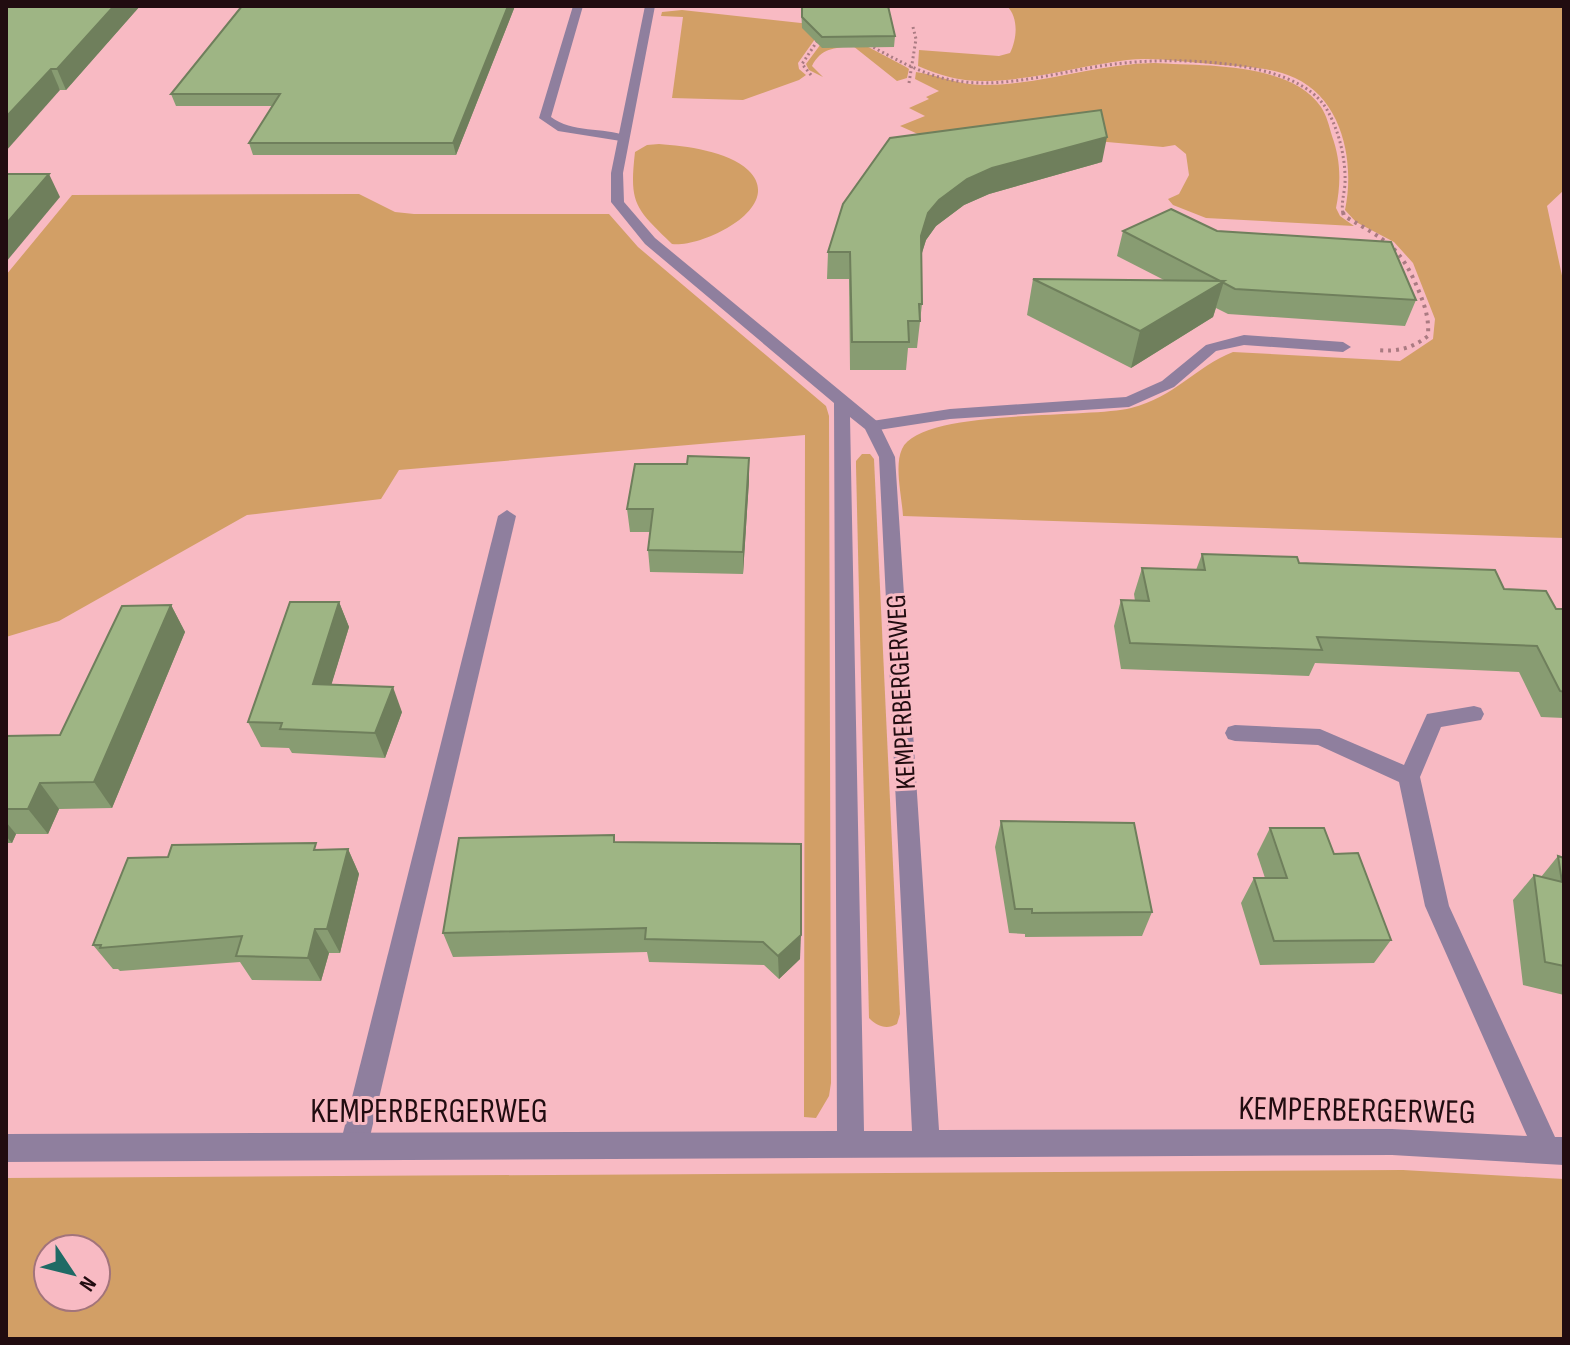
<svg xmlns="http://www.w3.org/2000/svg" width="1570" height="1345" viewBox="0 0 1570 1345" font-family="'Sofia Sans Condensed',sans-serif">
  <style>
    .green { fill: #d29f66; fill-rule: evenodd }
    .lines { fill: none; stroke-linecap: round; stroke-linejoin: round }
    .path-far1 { stroke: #aa7b82; stroke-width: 3; stroke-dasharray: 2 3; stroke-linecap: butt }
    .path { stroke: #aa7b82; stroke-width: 4; stroke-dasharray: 3 5; stroke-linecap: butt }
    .service { fill: #8f7f9e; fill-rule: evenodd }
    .minor { fill: #8f7f9e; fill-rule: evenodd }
    .wall { fill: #889c72 }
    .shaded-wall { fill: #6f7f5c }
    .building { fill: #9eb584; stroke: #6f7f5c; stroke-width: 2 }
    .labels { text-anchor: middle; stroke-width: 6; stroke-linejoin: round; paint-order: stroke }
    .street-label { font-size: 28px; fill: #210c10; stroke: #f8bac3 }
    .near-street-label { font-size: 34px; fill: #210c10; stroke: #f8bac3 }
  </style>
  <rect width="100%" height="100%" fill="#f8bac3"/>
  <g class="green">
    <path d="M1007 6H1564V190L1547 206 1564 285V538L903 516C902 497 894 466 902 449 920 408 1086 419 1131 408 1175 397 1195 367 1233 352L1400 361 1433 339 1435 319 1413 263 1394 242 1356 222 1345 210C1355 163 1343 100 1295 78 1270 66 1239 67 1212 64 1184 62 1154 57 1127 60 1079 66 1031 81 982 81 959 81 939 75 918 66L919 50 999 56 1010 53C1017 39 1019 18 1007 6Z"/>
    <path d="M682 10 810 24 820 32 798 63 799 69 806 75 799 80 743 100 672 98 683 17 661 16 662 12Z"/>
    <path d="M840 32 906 67 909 69 907 78 897 81 853 46C834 48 821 48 812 66L823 77 809 70 806 64 829 33Z"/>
    <path d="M1154 63C1203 66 1291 62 1321 107 1327 116 1329 126 1332 136 1341 161 1341 183 1336 208L1340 216 1354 226 1206 218 1173 205 1168 199 1179 194 1189 175 1186 154 1175 145 1163 147 1096 141 938 143 900 126 925 116 909 108 929 99 926 97 939 91 915 79 916 72C938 75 959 85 983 85 1041 85 1096 64 1154 63Z"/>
    <path d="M659 144C686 146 728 151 748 170 787 207 702 248 672 244 635 208 629 204 635 152L647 145Z"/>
    <path d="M359 194 395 212 414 214H609L638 247 826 406 829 416 831 1083 829 1096 816 1118 804 1117 805 435 399 470 381 499 247 515 59 621 6 637V275L72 195Z"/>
    <path d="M862 454H870L874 459 900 1014 897 1024C886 1030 877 1026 869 1018L856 466V461Z"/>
    <path d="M1403 1170 1564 1179V1339H6V1178ZM48 1249H96V1297H48Z"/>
  </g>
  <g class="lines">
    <g class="path-far1">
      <path d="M869 45C899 61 930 79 965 82 1015 87 1065 70 1115 64 1169 57 1294 57 1326 108 1339 130 1346 159 1345 184 1344 195 1341 203 1343 214"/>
      <path d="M811 75 802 64 820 37"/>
      <path d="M909 83 916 39 913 27"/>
    </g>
    <path class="path" d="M1343 212 1344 216C1387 241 1401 246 1420 294 1426 309 1429 320 1428 336 1411 349 1397 352 1376 350"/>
    <g class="service">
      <path d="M573 6H583L551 117C572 133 603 127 627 136V142L558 131 539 118Z"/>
      <path d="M1244 335 1343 342 1351 347 1343 352 1244 345 1216 351 1174 387 1129 407 950 419 872 431 864 426 872 421 950 409 1126 397 1162 381 1206 345Z"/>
      <path d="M507 510 516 516 368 1145 364 1155 354 1159 344 1155 340 1145 498 516Z"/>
    </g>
    <path class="minor" d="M645 6H655L623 173 624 202 655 238 878 422 895 457 939 1130 1392 1129 1527 1136 1425 906 1399 782 1318 745 1235 741 1228 739 1225 733 1228 727 1235 725 1320 729 1404 765 1427 714 1474 706 1481 708 1484 714 1481 720 1441 727 1420 777 1449 906 1555 1137H1564V1165L1392 1155 6 1162V1134L837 1131 834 403 645 244 611 202V173ZM850 417 865 429 879 457 912 1131H864Z"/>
  </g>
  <g class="wall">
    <path d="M6 6H140L66 90H60Z"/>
    <path d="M515 6 456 155H253L249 143 273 106H176L171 94Z"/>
    <path d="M801 6 895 36 894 47 822 48 802 28Z"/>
    <path d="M1102 162 989 194 964 205 936 226 926 240 921 255 922 304 917 348H908L906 370H850L849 279H827L828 252 843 204Z"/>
    <path d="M1123 231H1217L1416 300 1405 326 1228 314 1216 308 1213 317 1131 368 1027 315 1033 279 1164 280 1117 256Z"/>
    <path d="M749 458V480L743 574 650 572 648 550 650 532H630L627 509 687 464Z"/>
    <path d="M1202 554 1299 563 1504 589 1556 609H1564V718L1541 717 1519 672 1315 663 1309 676 1121 669 1114 626 1121 600 1135 601 1134 594 1142 568 1196 570Z"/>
    <path d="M339 602 349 627 331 685 402 712 385 758 292 753 289 748 261 747 248 722Z"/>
    <path d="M171 605 185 632 112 808 59 809 48 834H16L12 843H6V736L60 735Z"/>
    <path d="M1001 821 1152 912 1142 936 1025 937V934L1009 933 995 847Z"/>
    <path d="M1270 828 1334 854 1391 940 1374 963 1260 965 1241 903 1254 878H1265L1257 854Z"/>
    <path d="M616 842 800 959 779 979 764 965 649 962 647 952 453 957 443 933Z"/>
    <path d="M348 849 359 874 340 953H329L321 981 252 980 240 962 120 971 118 969H113L93 945 319 850Z"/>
    <path d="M1558 856 1564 858V995L1523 985 1513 900 1534 875 1541 877Z"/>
  </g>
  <g class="shaded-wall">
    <path d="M114 6H140L66 90 57 69Z"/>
    <path d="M508 6H515L456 155 453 143Z"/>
    <path d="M51 69 60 90 6 151V117Z"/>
    <path d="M1107 137 1102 162 989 194 964 205 936 226 926 240 919 263 921 236 928 213 939 200 967 179 992 168Z"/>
    <path d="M49 174 60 197 6 262V224Z"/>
    <path d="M1224 281 1213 317 1131 368 1140 331Z"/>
    <path d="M749 458V480L743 574V552Z"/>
    <path d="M339 602 349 627 324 709 313 684Z"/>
    <path d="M171 605 185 632 112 808 94 782Z"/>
    <path d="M393 687 402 712 385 758 375 733Z"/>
    <path d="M40 783 59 809 48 834 28 809Z"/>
    <path d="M6 822 16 834 12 843 6 836Z"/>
    <path d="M348 849 359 874 340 953 327 929Z"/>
    <path d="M315 929 329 953 321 981 308 958Z"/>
    <path d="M801 935 800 959 779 979 778 956Z"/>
  </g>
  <g class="building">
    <path d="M6 6H114L57 69H51L6 117Z"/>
    <path d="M242 6H508L453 143H249L280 94H171Z"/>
    <path d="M802 6H888L895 36 822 37 802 17Z"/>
    <path d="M1101 110 1107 137 992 168 967 179 939 200 928 213 921 236 922 304H919L920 321H908L909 342H852L850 252H828L843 204 890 138Z"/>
    <path d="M6 174H49L6 224Z"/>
    <path d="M1171 209 1217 231 1391 242 1416 300 1235 289 1222 282 1224 281H1220L1123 231Z"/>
    <path d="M1033 279 1224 281 1140 331Z"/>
    <path d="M688 456 749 458 743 552 648 550 653 509H627L635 464H687Z"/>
    <path d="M1202 554 1297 557 1299 563 1495 570 1504 589 1546 591 1556 609H1564V692L1560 691 1537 646 1317 637 1322 650 1130 643 1121 600 1149 601 1142 568 1205 570Z"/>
    <path d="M290 602H339L313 684 393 687 375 733 280 729 282 723 248 722Z"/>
    <path d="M171 605 94 782 40 783 28 809H6V736L60 735 122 606Z"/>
    <path d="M1001 821 1134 823 1152 912 1032 913V909H1015Z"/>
    <path d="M1270 828H1324L1334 854 1358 853 1391 940 1274 941 1254 878H1287Z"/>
    <path d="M614 835V842L801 844V935L778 956 763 942 645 939 646 928 443 933 459 838Z"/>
    <path d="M316 843 314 850 348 849 327 929H315L308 958 236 956 242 936 100 948 101 945H93L128 858 168 857 172 845Z"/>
    <path d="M1558 856 1564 858V966L1545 962 1534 875 1562 882Z"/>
  </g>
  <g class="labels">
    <g class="street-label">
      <text transform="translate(900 692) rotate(-93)" y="10">KEMPERBERGERWEG</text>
    </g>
    <g class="near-street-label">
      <text transform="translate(1357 1109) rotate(1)" y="12">KEMPERBERGERWEG</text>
      <text x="429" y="1122">KEMPERBERGERWEG</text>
    </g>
  </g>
  <rect width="1570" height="1345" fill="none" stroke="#210c10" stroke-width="16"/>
  <g transform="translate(72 1273) rotate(125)"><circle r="38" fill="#f8bac3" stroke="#a2747b" stroke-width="2"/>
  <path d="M0-6L14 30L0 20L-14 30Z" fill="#1f6a65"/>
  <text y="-12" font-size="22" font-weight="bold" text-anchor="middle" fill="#210c10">N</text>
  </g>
</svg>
